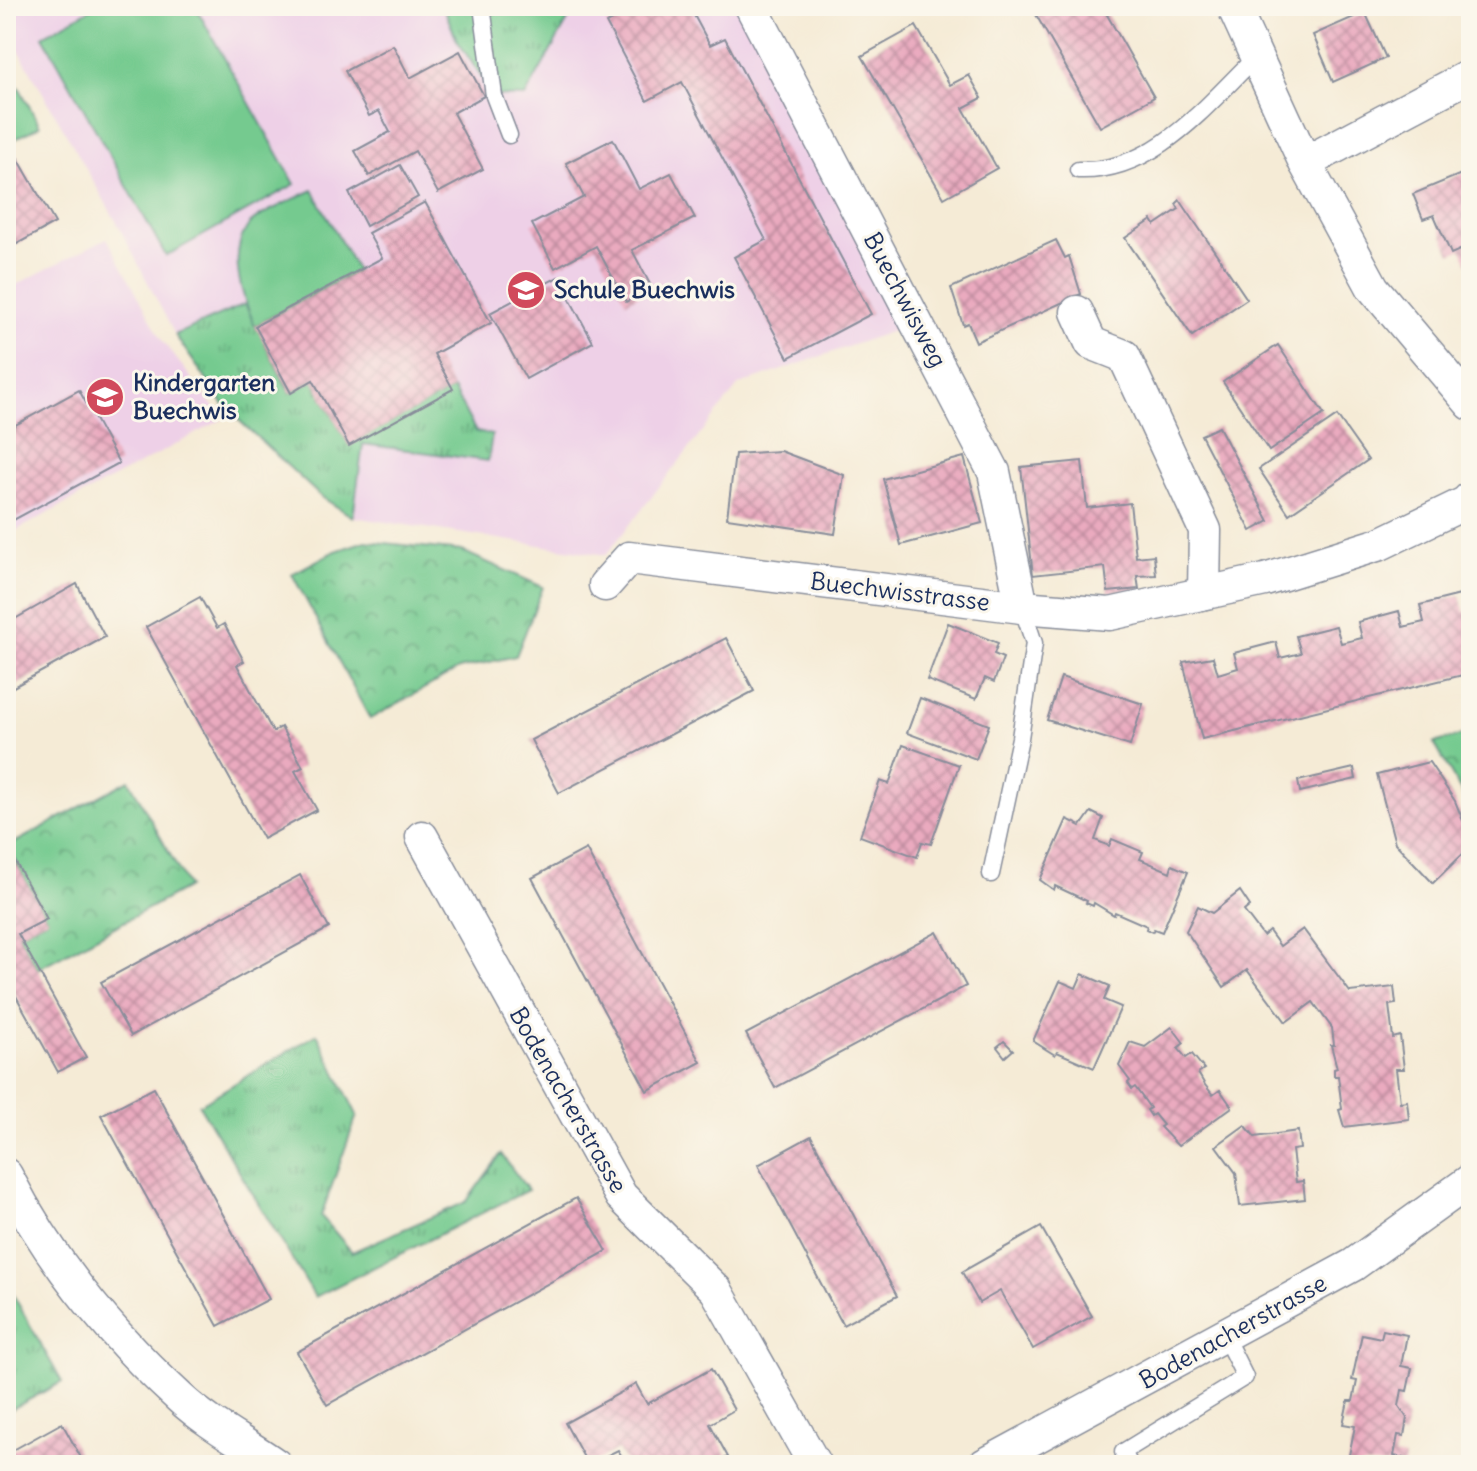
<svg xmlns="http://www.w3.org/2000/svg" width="1477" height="1471" viewBox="0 0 1477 1471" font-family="Delius,sans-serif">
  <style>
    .built { fill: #eed0e7 }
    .grass { fill: url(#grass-tufts); stroke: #487c76; stroke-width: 2 }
    .park { fill: url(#park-crowns); stroke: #487c76; stroke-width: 2 }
    .pitch { fill: #74ca8f; stroke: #487c76; stroke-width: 2 }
    .building { fill: url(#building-cross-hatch) }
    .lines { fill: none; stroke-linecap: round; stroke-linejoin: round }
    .lane-casing { stroke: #888d9a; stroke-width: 19 }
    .street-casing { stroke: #888d9a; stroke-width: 35 }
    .lane { stroke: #fff; stroke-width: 16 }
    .street { stroke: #fff; stroke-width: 32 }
    .labels { text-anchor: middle; stroke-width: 6; stroke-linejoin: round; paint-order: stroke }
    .poi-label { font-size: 24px; font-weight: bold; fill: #1b2f5e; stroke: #fbf7ec; text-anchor: start }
    .street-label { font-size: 24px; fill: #1b2f5e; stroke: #fbf7ec }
  </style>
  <defs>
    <pattern id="grass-tufts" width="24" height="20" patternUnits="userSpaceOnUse" patternTransform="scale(2)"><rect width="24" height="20" fill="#74ca8f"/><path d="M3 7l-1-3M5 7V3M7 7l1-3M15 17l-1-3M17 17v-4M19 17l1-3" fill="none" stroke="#5ea478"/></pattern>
    <pattern id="park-crowns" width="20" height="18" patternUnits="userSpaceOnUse" patternTransform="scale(2)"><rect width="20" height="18" fill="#74ca8f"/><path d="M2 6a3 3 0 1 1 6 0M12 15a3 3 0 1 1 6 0" fill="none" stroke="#5ea478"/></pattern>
    <pattern id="building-cross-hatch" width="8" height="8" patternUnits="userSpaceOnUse" patternTransform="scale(2)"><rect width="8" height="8" fill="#eaaabf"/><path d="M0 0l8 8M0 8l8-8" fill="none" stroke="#bd8b9e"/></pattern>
  </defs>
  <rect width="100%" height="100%" fill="#fbf7ec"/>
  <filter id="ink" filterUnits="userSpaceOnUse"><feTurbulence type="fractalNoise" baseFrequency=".0125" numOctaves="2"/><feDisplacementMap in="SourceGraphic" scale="16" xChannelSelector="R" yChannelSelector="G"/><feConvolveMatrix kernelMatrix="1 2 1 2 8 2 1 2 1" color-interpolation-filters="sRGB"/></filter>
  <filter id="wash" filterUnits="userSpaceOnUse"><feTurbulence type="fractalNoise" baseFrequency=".006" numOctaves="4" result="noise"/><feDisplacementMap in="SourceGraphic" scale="32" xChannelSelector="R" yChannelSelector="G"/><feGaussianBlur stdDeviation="1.8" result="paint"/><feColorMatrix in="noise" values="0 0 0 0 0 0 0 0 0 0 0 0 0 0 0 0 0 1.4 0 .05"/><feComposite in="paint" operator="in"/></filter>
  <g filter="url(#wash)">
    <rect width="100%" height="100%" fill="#f5ebd6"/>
    <g class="built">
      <path d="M6 6H751L918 322 739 385 606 555 353 517 320 496 227 409 175 335 116 221 6 28Z"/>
      <path d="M107 238 162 340 223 419 6 536V290Z"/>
    </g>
    <g class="grass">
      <path d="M443 6H576L525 97 494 96 457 40Z"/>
      <path d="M245 304 290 393 313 380 349 445 453 389 476 432 492 435 488 461 363 444 353 517 320 496 227 409 175 335Z"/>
      <path d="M317 1034 357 1115 321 1216 352 1252 466 1202 501 1154 528 1190 315 1297 199 1105Z"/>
      <path d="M6 1282 62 1382 6 1412Z"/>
    </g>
    <g class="park">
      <path d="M365 541 462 551 543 587 516 656 459 669 370 719 292 574 333 552Z"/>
      <path d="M1471 733V809L1434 743Z"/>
      <path d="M129 780 188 887 37 969 18 934 47 919 7 847Z"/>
    </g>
    <g class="pitch">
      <path d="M96 6H195L295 184 166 256 43 36Z"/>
      <path d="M6 74 14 89 19 87 40 126 15 139 6 121Z"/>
      <path d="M313 190 357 271 255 326C242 296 227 255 248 226 257 214 299 197 313 190Z"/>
    </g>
    <g id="blocks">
      <g class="building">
        <path d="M638 6H689L710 45 725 38 871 314 788 358 734 257 766 240 682 82 647 101 606 23Z"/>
        <path d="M1031 6H1102L1154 97 1100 127Z"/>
        <path d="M1365 12 1386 58 1333 82 1313 35Z"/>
        <path d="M916 26 950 85 969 75 982 98 963 108 997 168 944 198 862 56Z"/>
        <path d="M393 45 410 78 460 51 484 96 453 113 483 169 438 193 415 151 369 176 355 151 390 132 379 111 369 116 345 71Z"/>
        <path d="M613 139 639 189 671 173 695 218 632 250 652 288 626 302 596 246 555 268 532 224 584 197 566 163Z"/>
        <path d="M16 155 55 223 6 250V160Z"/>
        <path d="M400 165 418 197 366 226 349 193Z"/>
        <path d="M1471 170V272L1462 249 1451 254 1434 215 1423 219 1413 194Z"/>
        <path d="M1180 200 1247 299 1192 336 1125 238 1152 220 1155 225 1179 209 1176 204Z"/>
        <path d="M425 202 491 323 434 354 453 389 349 446 313 380 291 393 255 326 382 258 368 233Z"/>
        <path d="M1056 240 1065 258 1069 256 1081 294 976 342 968 323 963 325 951 288Z"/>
        <path d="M558 277 593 342 526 379 490 313Z"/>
        <path d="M1278 345 1324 414 1269 451 1223 382Z"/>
        <path d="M79 390 119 463 6 524V430Z"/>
        <path d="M1337 416 1368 460 1289 514 1259 469Z"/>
        <path d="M1219 427 1269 521 1251 531 1201 435Z"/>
        <path d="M780 451 844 475 835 534 727 518 735 454Z"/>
        <path d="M964 457 982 523 901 545 883 479Z"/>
        <path d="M1082 461 1087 508 1130 503 1136 557 1154 555 1156 575 1137 576 1139 589 1108 592 1105 567 1033 575 1021 467Z"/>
        <path d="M77 584 105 637 6 691V624Z"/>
        <path d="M1460 595 1464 612 1471 611V673L1202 739 1183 662 1213 657 1218 674 1238 668 1234 653 1276 642 1280 658 1301 653 1296 636 1336 626 1341 643 1362 638 1358 622 1399 611 1403 627 1424 622 1420 605Z"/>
        <path d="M200 597 217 628 224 624 244 661 237 665 273 732 281 727 303 767 295 771 317 810 263 839 146 627Z"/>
        <path d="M948 623 998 643 994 654 1003 658 994 682 985 678 976 699 927 680Z"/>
        <path d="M726 638 754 691 559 793 531 740Z"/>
        <path d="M1061 677 1143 704 1130 746 1047 720Z"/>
        <path d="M920 698 989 725 976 759 907 733Z"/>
        <path d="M903 745 959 765 931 844 922 842 917 857 860 836 880 781 889 784Z"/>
        <path d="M1429 762 1455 801 1471 840V846L1433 883 1395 843 1377 775Z"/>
        <path d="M1354 768 1356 779 1300 792 1298 781Z"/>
        <path d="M1091 812 1103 818 1095 840 1109 846 1112 839 1143 852 1140 859 1170 872 1172 865 1188 872 1162 932 1154 929 1152 932 1146 929 1147 926 1115 912 1114 915 1094 903 1093 906 1086 903 1087 901 1055 886 1054 890 1040 880 1067 819 1081 826Z"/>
        <path d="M6 845 47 919 18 934 86 1057 58 1072 6 978Z"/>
        <path d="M586 849 701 1062 647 1091 532 878Z"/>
        <path d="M300 875 329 928 131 1036 101 982Z"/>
        <path d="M1240 891 1250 906 1244 911 1263 936 1269 931 1280 946 1303 929 1350 992 1394 987 1396 1004 1389 1005 1393 1038 1400 1036 1404 1069H1396L1400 1102 1407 1101 1409 1119 1344 1127 1339 1110 1342 1109 1338 1076H1334V1069L1337 1068 1331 1045H1334L1332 1028 1313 1002 1286 1022 1247 970 1224 987 1186 931 1198 906 1212 913Z"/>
        <path d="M937 932 966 986 775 1088 746 1034Z"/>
        <path d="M1082 974 1110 986 1104 1000 1121 1007 1094 1068 1057 1052 1055 1055 1033 1041 1060 981 1076 988Z"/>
        <path d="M1172 1027 1184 1043 1178 1048 1186 1058 1192 1054 1204 1069 1198 1073 1205 1085 1213 1095 1220 1090 1232 1107 1178 1146 1160 1127 1163 1125 1154 1114 1151 1116 1147 1110 1150 1108 1135 1087 1132 1089 1128 1083 1130 1081 1119 1066 1130 1042 1145 1047Z"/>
        <path d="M1004 1041 1013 1050 1005 1057 997 1047Z"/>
        <path d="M154 1088 269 1299 218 1326 101 1115Z"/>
        <path d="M1245 1125 1255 1137 1298 1131 1300 1149 1292 1150 1296 1182 1303 1181 1305 1199 1240 1206 1236 1173 1216 1146Z"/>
        <path d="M811 1136 897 1296 843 1325 758 1165Z"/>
        <path d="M576 1198 607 1251 327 1405 297 1352Z"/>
        <path d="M1041 1227 1092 1316 1033 1349 1000 1291 979 1303 962 1272Z"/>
        <path d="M1383 1330 1407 1335 1401 1366 1412 1368 1407 1391 1402 1390 1399 1406 1407 1418 1404 1436 1398 1435 1394 1456 1405 1458 1404 1465H1347L1355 1426 1343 1424 1348 1401H1353L1357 1381 1352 1380 1362 1334 1381 1338Z"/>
        <path d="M711 1369 734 1410 710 1424 728 1457 713 1465H627L618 1450 588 1465 565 1423 636 1384 647 1404Z"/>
        <path d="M62 1423 85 1465H6V1454Z"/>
      </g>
    </g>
  </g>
  <g filter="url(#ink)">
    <use href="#blocks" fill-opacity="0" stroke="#888d9a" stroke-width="2"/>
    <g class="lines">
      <defs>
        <g id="lane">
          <path d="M482 6 494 96 509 135"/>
          <path d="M1078 170C1155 173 1206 105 1257 56"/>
          <path d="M991 874 1020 738 1034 643 1022 607"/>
          <path d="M1130 1465 1123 1452 1245 1377 1225 1337"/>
        </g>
        <g id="street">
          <path d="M751 6 994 472 1022 607"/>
          <path d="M1233 6 1305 163 1373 288 1471 404"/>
          <path d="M1305 163 1471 75"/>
          <path d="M1077 312 1091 343 1124 356 1205 530 1204 593"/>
          <path d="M605 585 629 558 1022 607 1110 614 1265 580 1380 544 1465 503 1471 497"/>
          <path d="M422 837 621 1196 716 1290 815 1465"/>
          <path d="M6 1175C49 1259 110 1334 180 1398 208 1424 245 1443 276 1465"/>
          <path d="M984 1465 1353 1265 1471 1180"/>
        </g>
      </defs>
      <use href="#lane" class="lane-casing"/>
      <use href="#street" class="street-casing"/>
      <use href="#lane" class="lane"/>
      <use href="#street" class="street"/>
    </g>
  </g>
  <defs>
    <symbol id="school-disc" viewBox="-11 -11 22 22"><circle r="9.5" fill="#d1495b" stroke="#fbf7ec"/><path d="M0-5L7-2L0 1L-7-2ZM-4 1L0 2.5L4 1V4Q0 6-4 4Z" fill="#fff"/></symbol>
  </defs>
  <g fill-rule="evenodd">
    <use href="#school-disc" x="504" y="268" width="44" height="44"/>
    <use href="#school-disc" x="83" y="375" width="44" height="44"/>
  </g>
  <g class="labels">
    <g class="poi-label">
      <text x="554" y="298">Schule Buechwis</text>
      <text x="133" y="391">Kindergarten<tspan x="133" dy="28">Buechwis</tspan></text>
    </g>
    <g class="street-label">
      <text transform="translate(905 300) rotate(62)" y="8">Buechwisweg</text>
      <text transform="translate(900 592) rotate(7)" y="8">Buechwisstrasse</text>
      <text transform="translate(568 1100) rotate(60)" y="8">Bodenacherstrasse</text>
      <text transform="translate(1233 1332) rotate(-29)" y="8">Bodenacherstrasse</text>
    </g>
  </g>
  <rect width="1477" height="1471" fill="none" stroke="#fbf7ec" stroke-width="32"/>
</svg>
